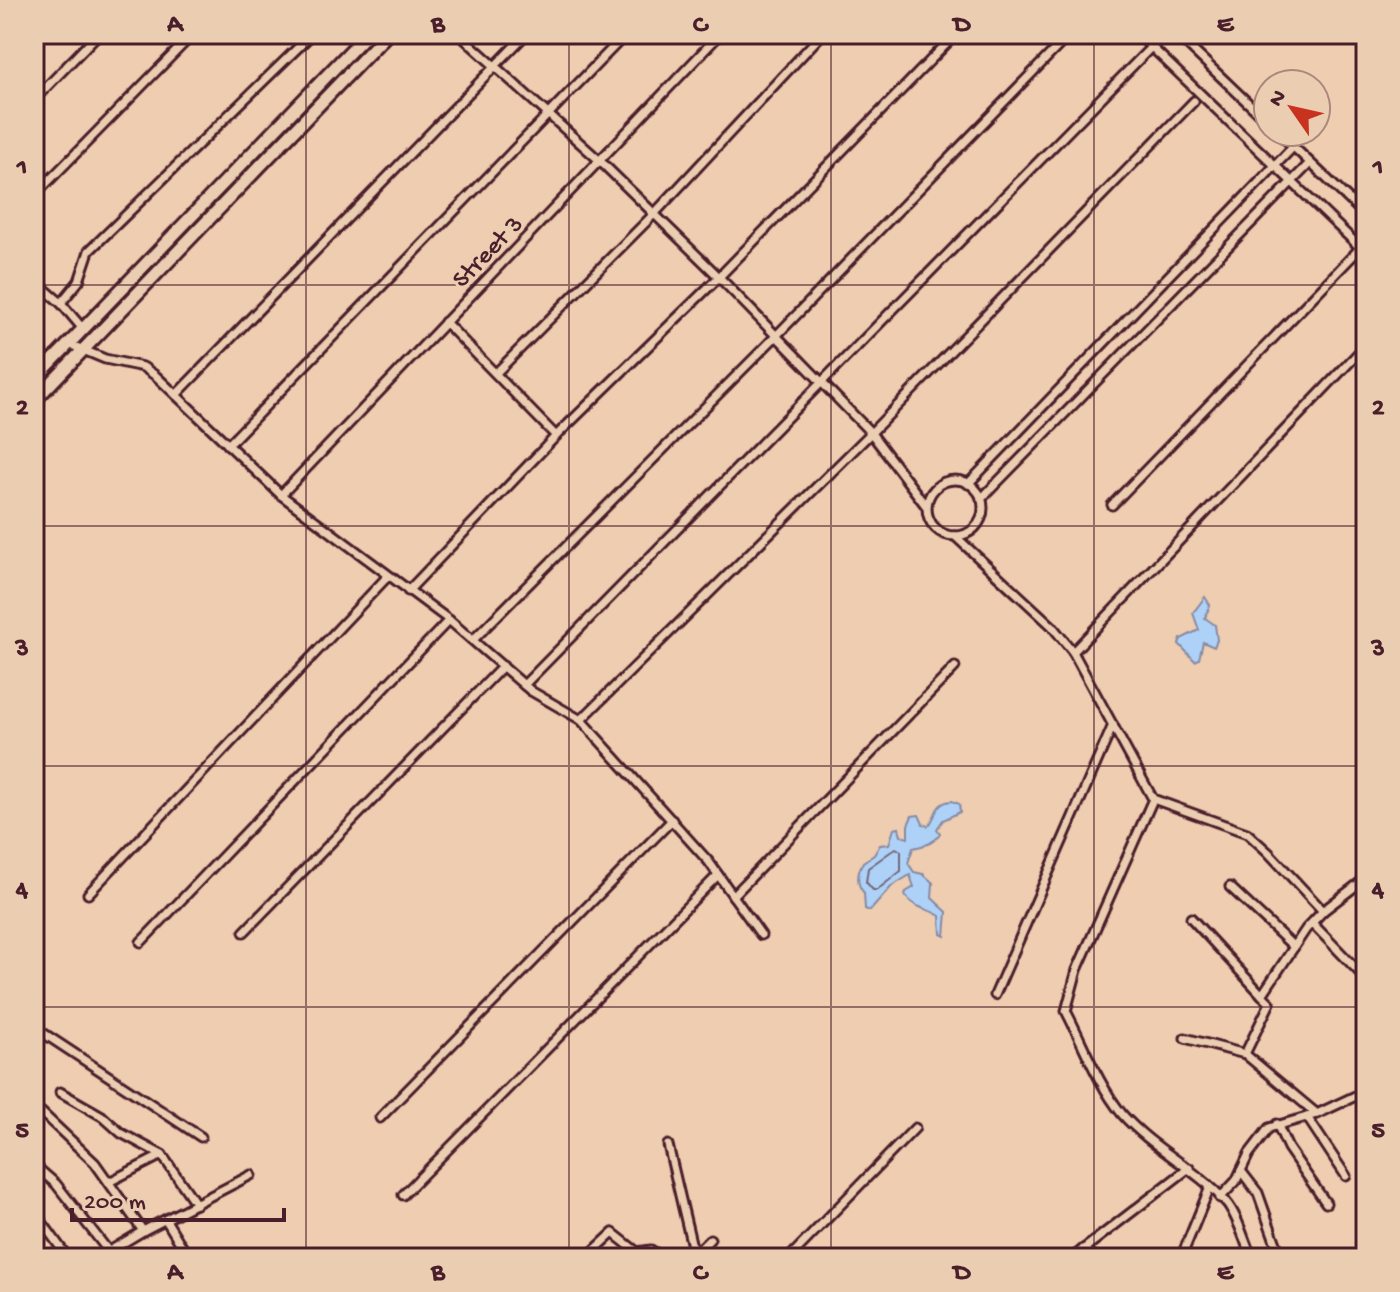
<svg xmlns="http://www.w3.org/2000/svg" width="1400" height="1292" viewBox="0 0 1400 1292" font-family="'Gochi Hand',sans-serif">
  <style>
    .water { fill: #aed2f7; stroke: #868aa5; stroke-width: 2 }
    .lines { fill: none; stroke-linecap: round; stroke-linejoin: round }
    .shore { stroke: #72677d; stroke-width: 2 }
    .street-casing { stroke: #4a1f2b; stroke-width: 13 }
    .secondary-casing { stroke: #4a1f2b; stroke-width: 17 }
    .street { stroke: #ebceb1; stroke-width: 7 }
    .secondary { stroke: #ebceb1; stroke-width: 11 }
    .grid { fill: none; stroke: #4a1f2b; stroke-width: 2; stroke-opacity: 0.55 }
    .labels { text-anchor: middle; stroke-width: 6; stroke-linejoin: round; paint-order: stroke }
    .street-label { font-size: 26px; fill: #4a1f2b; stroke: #ebceb1 }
    .neatline { fill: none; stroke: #4a1f2b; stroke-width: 3 }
    .grid-label { font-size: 26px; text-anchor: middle; font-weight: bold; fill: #4a1f2b }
  </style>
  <rect width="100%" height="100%" fill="#eecdb0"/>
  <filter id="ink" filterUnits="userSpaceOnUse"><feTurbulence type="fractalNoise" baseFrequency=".0125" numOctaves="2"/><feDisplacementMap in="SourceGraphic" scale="16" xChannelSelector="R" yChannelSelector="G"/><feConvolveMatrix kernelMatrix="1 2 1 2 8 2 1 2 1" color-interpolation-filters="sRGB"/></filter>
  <g filter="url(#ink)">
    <g class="water">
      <path d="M1205 597 1210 605 1205 618 1215 625 1217 640 1214 647 1203 642 1199 659 1195 661 1179 644 1181 639 1199 630 1193 613Z"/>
      <path d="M952 801 959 804 960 812 943 820 937 829 940 833C933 845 924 845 913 848L908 863 914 872 923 874 933 883 932 898 947 912 945 936 941 934 940 916C929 908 917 910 905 896L906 892 914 887 910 875 892 886 870 911 865 909 864 893C856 884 857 873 863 862L874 855 880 845 889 844 894 829 899 828 901 836 908 838V825L912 816 919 815 923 824 928 826C937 818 934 802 952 801Z"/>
    </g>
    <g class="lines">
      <path class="shore" d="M896 848 901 851V871L877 890H873L866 882 868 868C878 861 886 855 896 848Z"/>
      <defs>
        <g id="street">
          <path d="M459 34 600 161 719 277 871 433 926 506"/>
          <path d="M1138 34 1366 253"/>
          <path d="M1176 34 1268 122"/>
          <path d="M34 100 98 34"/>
          <path d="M1278 132 1366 216"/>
          <path d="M34 196 193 34"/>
          <path d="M34 280 61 303 83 329"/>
          <path d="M61 303 79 281 89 251 312 34"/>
          <path d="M445 322 556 436"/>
          <path d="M69 344 105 359 143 367 156 376 281 495 449 620 531 691 581 720 709 862 761 935"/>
          <path d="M497 372 655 213 822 34"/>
          <path d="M176 395 526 34"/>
          <path d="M228 445 626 34"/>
          <circle cx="955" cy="508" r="28"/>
          <path d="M968 484 1293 147"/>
          <path d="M281 495 720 34"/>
          <path d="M981 499 1310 163"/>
          <path d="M1112 505 1366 242"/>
          <path d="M955 536 1052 626 1073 652 1153 799 1247 833 1268 852 1323 911 1306 929 1262 995 1270 1003 1245 1054"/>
          <path d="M408 591 556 436 719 277 956 34"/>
          <path d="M473 640 777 335 1070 34"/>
          <path d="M1073 652 1366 345"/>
          <path d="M524 685 1164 34"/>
          <path d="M581 720 871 433 1194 101"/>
          <path d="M1153 799 1077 970 1066 1011C1084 1045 1097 1083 1122 1114 1152 1148 1195 1168 1226 1202 1238 1216 1244 1241 1252 1258"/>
          <path d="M1230 887 1294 947"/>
          <path d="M88 894 388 576"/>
          <path d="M733 896 955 667"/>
          <path d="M1323 911 1366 878"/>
          <path d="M1191 918 1262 995"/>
          <path d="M1312 923 1366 979"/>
          <path d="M244 932 503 666"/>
          <path d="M141 942 449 620"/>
          <path d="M995 995 1113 725"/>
          <path d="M34 1027 201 1137"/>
          <path d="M1185 1038 1245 1054 1317 1114"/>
          <path d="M60 1092 102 1116 121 1133 162 1155"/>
          <path d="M41 1112 95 1163 143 1231"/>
          <path d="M1307 1117 1346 1176"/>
          <path d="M380 1118 672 820"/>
          <path d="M1277 1124 1288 1148 1326 1203"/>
          <path d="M668 1145 694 1255"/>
          <path d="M34 1165 56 1184 109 1252"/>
          <path d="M1241 1171 1258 1193 1281 1258"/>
          <path d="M109 1182 162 1155 196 1204"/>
          <path d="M403 1195 718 875"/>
          <path d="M1220 1198 1236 1181 1249 1154 1269 1128 1317 1114 1366 1091"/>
          <path d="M34 1211 68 1258"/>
          <path d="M166 1220 189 1258"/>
          <path d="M1083 1249 1097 1258"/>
          <path d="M98 1258 143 1231 251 1175"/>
          <path d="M586 1258 613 1233 637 1252 651 1250 664 1258"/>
          <path d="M691 1258 710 1239"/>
          <path d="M789 1258 915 1128"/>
          <path d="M1072 1258 1189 1168"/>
          <path d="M1181 1258 1210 1187"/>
        </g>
        <g id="secondary">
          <path d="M34 380 367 34"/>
          <path d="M34 401 387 34"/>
        </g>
      </defs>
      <use href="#street" class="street-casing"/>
      <use href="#secondary" class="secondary-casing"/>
      <use href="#street" class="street"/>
      <use href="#secondary" class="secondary"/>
    </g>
  </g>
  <path class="grid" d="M306 34V1258M569 34V1258M831 34V1258M1094 34V1258M34 285H1366M34 526H1366M34 766H1366M34 1007H1366"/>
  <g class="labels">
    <g class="street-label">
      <text transform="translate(486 250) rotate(-46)" y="9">Street 3</text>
    </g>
  </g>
  <rect width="1400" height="1292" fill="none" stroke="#ebceb1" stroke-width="88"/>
  <g transform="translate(1292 108) rotate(304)"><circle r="38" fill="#ebceb1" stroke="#ab887b" stroke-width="2"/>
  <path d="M0-6L14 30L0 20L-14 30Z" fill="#c8321e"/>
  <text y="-12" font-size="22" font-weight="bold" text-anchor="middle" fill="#4a1f2b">N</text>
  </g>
  <path d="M72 1208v12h212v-12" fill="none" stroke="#4a1f2b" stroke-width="4"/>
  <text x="84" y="1208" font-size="24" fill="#4a1f2b" stroke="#ebceb1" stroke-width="6" paint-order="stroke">200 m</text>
  <rect x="44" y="44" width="1312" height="1204" class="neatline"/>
  <g class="grid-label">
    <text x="175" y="31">A</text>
    <text x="438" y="31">B</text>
    <text x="700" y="31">C</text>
    <text x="962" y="31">D</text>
    <text x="1225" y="31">E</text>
    <text x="22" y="174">1</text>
    <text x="1378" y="174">1</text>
    <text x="22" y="414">2</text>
    <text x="1378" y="414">2</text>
    <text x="22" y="655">3</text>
    <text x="1378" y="655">3</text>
    <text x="22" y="896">4</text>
    <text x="1378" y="896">4</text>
    <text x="22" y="1137">5</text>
    <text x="1378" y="1137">5</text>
    <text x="175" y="1279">A</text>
    <text x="438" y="1279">B</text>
    <text x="700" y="1279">C</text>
    <text x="962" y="1279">D</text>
    <text x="1225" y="1279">E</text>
  </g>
</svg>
